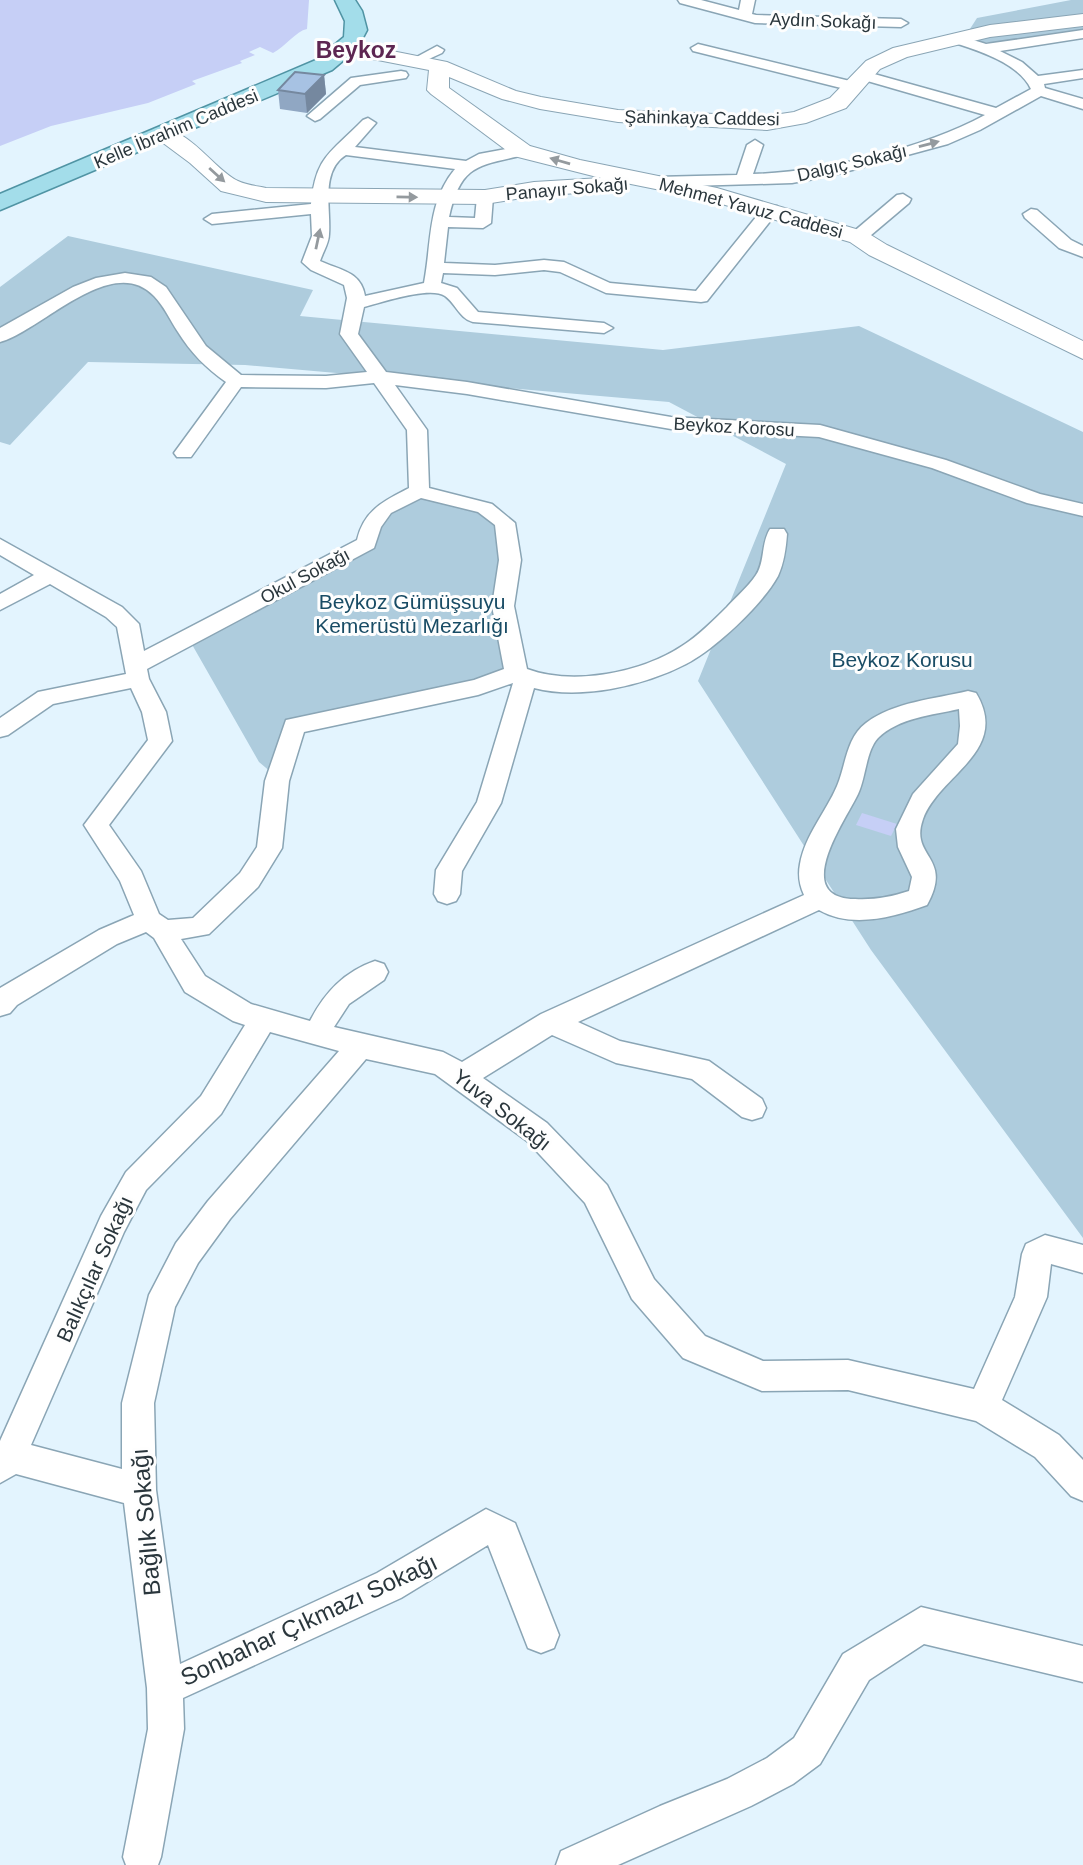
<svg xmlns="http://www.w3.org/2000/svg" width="1083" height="1865" viewBox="0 0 1083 1865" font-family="Arial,sans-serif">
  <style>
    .green { fill: #aeccdd }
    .water { fill: #c6cff6 }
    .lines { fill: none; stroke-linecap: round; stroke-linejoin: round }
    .street-casing { stroke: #8aa5b5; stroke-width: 3 }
    .secondary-casing { stroke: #8aa5b5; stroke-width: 2 }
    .primary-casing { stroke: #5094a4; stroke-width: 3 }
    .street { fill: #fff; fill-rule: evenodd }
    .secondary { fill: #fff; fill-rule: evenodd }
    .primary { fill: #a3ddea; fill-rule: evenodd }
    .wall { fill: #90a7c3 }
    .shaded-wall { fill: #75889f }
    .building { fill: #a7c2e3; stroke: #75889f; stroke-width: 2 }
    .oneway { fill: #949a9e }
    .labels { text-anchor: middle; stroke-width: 6; stroke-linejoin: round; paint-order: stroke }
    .far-street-label { font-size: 18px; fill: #2a363c; stroke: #fefefe }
    .park-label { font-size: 21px; fill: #194c65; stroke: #fefefe }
    .street-label { font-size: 21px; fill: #2a363c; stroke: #fefefe }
    .far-district-label { font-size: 23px; font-weight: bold; fill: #5d2652; stroke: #fefefe }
    .near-street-label { font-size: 24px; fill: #2a363c; stroke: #fefefe }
  </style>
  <rect width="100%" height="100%" fill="#e3f4fe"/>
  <g class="green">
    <path d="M1071 0H1083V16L968 32 977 18Z"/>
    <path d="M1083 24V32C1045 38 1006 46 968 41L981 37Z"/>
    <path d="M68 236 313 290 300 316 663 350 859 326 1083 432V1238L871 950 698 681 786 464 669 402 245 365 88 362 10 445 0 442V287Z"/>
    <path d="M419 493 483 508 503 524 512 671 292 725 272 773 259 762 190 641 371 543 386 510Z"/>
  </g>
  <g class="water">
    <path d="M0 0H309L307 29C296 31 285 47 273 53L260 47 249 52 255 55 240 61 242 63 192 81 196 84 148 103 51 126 0 146Z"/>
    <path d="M862 813 897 824 891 836 856 825Z"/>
  </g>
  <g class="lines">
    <defs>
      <g id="street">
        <path d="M678 0H701L739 10 741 0H755L752 14 756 15 901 19 908 23 901 27 755 23 680 3Z"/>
        <path d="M1083 30V38L1000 51 1022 62 1038 76 1083 70V78L1044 84 1045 88 1083 99V109L1041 96 980 130 948 144 830 176 792 183 656 187 648 182 656 177 737 175 747 145 755 140 763 145 753 174C824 172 922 149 985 115L857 78 855 75 857 72H867L996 108 1031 89C1019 63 977 50 952 42L950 39 952 36 957 35 986 44Z"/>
        <path d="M698 44 858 83 861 86 853 91 693 51 691 48Z"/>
        <path d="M437 46 444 50 442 53 418 64 411 60Z"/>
        <path d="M401 71 406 72 408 75 406 78 360 85 320 119 315 121 307 116 351 78Z"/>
        <path d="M368 118 376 123 355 147 466 161 479 154 522 146 530 151 528 154C480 166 461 162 449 217L475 218 477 197 485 192 493 197 491 223 483 228 448 227 444 263 495 265 544 260 564 262 610 283 696 291 765 206H777L779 210 707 301 701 302 606 293 560 272 544 270 495 275 443 273 441 283 457 288 478 312 604 323 613 328 604 333 473 322C460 319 456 304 445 296 430 286 383 302 364 307L358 334 386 372 467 382 671 417 820 425 946 460 1040 494 1083 504V516L1027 503 932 468 819 437 671 429 467 394 395 385 427 430 429 488 492 504 515 523 521 560 514 606 527 669C573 686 641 673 682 646 698 636 713 621 727 607 736 597 748 587 756 575 765 562 761 543 770 529H784L787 534C786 548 784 563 778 576 762 605 715 649 686 664 644 686 580 700 534 688L501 803 462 871 460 894 456 901 447 904 438 901 434 894 436 870 477 802 513 683 478 695 304 732 289 781 282 848 258 887 209 934 181 939 205 976 251 1004 310 1021C325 992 344 972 375 961L384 964 388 972 384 980 349 1004 334 1027 443 1052 462 1062 541 1014 804 895C799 884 798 875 800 864 805 835 826 812 837 786 846 765 846 738 866 723 893 702 935 699 968 691L976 693C1011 751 939 775 923 819 909 858 954 856 927 905 894 917 852 929 819 910L578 1022 620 1041 709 1061 762 1099 766 1108 762 1117 752 1120 742 1117 692 1079 616 1063 552 1035 483 1078 547 1123 607 1185 654 1279 705 1336 763 1361 848 1360 974 1389 1015 1297 1022 1254 1026 1244 1045 1235 1083 1245V1273L1051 1264 1047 1297 1002 1400 1059 1435 1083 1460V1501L1071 1496 1035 1457 976 1421 848 1390 762 1391 683 1358 632 1299 585 1203 527 1141 435 1074 366 1059 230 1219 198 1263 175 1307 154 1403 156 1490 180 1664 377 1573 486 1509 515 1523 559 1635 554 1648 541 1653 528 1648 488 1545 401 1598 183 1698 184 1729 161 1857 158 1865H126L123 1857 148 1729 147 1688 124 1503 16 1474 0 1483V1441L101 1216 126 1172 201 1096 245 1025 233 1021 185 992 154 938 146 932 117 944 17 1005 10 1013 0 1016V988L99 930 134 915 120 881 84 825 148 740 142 712 131 688 53 704 8 735 0 737V718L38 692 126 674 117 627 106 617 50 584 0 610V594L34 575 0 555V539L122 607 139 624 144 651 357 540C364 510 384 501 409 488L407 430 374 383 326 388 241 387 191 457H177L174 453 226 382C206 368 191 353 178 332 170 320 164 306 154 296 112 252 41 331 0 342V328L73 287 96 278 125 273 151 277 166 287 206 346 241 375 326 376 367 372 340 334 347 298 344 285 311 270 302 262 312 236 311 214 212 224 204 219 212 214 311 204C316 155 331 153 363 120ZM346 155 455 169C427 203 432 241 424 283L365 296C361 271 339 270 320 261 323 252 329 243 329 234 331 209 320 171 346 155ZM421 498 478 512 495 525 499 560 492 606 504 669 474 680 286 720 265 781 257 847 240 873 193 918 168 920 159 914 141 871 109 825 172 741 166 712 149 679 147 669 374 548 381 527 391 513ZM959 709 960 726 958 744 913 794 896 829 898 847 912 877 909 891C891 897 874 900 855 899 790 898 845 821 858 794 866 777 866 751 878 738 898 718 933 715 959 709ZM270 1032 339 1051 208 1201 176 1243 149 1295 122 1403V1469L31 1445 124 1232 146 1190 221 1114Z"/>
        <path d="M903 194 911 199 909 203 864 241H852L849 237 852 233 897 195Z"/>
        <path d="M1031 209 1037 210 1071 240 1083 246V257L1059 248 1025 218 1023 214Z"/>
        <path d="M921 1607 1083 1646V1682L924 1644 869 1680 820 1764 793 1784 751 1806 618 1865H556L561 1851 660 1806 727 1779 767 1758 794 1738 843 1654Z"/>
      </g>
      <path id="secondary" d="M1083 14V26L990 37 907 57 880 69 846 108 806 123 767 130 618 122 540 109 502 99 449 77V88L530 146 580 160 717 188 866 232 887 245 1083 341V359L869 255 850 242 705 199 616 181 618 184 615 189 607 191 534 196 485 204 266 202 221 191 190 163 151 134 154 129C185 122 214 170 238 181 246 185 257 186 266 188L485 190 534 182 601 178 514 156 431 94 427 90 429 70 347 54 340 52 337 48 340 44 347 42 447 62 516 91 541 97 618 110 767 116 794 112 830 98 866 61 893 48 990 25Z"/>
      <path id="primary" d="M335 0H355L362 11 367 30 357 49 332 70 0 210V194L316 60 344 37 345 21Z"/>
    </defs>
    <use href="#street" class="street-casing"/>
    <use href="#secondary" class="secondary-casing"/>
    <use href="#primary" class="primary-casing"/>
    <use href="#street" class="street"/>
    <use href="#secondary" class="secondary"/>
    <use href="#primary" class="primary"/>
  </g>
  <path class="wall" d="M324 75 326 94 307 113 280 109 278 90Z"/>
  <path class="shaded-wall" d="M324 75 326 94 307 113 305 94Z"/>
  <path class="building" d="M295 72 324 75 305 94 278 90Z"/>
  <defs><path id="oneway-solid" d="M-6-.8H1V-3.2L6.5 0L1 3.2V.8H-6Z" transform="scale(1.75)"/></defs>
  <g class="oneway">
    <use href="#oneway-solid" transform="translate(929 144) rotate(-15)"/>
    <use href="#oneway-solid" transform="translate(560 161) rotate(-164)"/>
    <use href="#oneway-solid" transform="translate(217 175) rotate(42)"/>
    <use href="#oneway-solid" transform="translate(407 197) rotate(1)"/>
    <use href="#oneway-solid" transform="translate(318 239) rotate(-78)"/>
  </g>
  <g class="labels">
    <g class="far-street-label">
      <text transform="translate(823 21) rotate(2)" y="6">Aydın Sokağı</text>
      <text transform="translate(702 118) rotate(1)" y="6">Şahinkaya Caddesi</text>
      <text transform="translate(176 129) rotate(-23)" y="6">Kelle İbrahim Caddesi</text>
      <text transform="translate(852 163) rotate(-13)" y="6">Dalgıç Sokağı</text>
      <text transform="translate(567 189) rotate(-5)" y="6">Panayır Sokağı</text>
      <text transform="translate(751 208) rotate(15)" y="6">Mehmet Yavuz Caddesi</text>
      <text transform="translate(734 427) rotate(3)" y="6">Beykoz Korosu</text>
      <text transform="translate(305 576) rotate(-28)" y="6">Okul Sokağı</text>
    </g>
    <g class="park-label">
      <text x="412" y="609">Beykoz Gümüşsuyu<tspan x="412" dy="24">Kemerüstü Mezarlığı</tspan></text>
      <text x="902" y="667">Beykoz Korusu</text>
    </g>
    <g class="street-label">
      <text transform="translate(502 1110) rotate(38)" y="7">Yuva Sokağı</text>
      <text transform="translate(95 1269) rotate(-66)" y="7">Balıkçılar Sokağı</text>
    </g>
    <g class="far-district-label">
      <text x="356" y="58">Beykoz</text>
    </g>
    <g class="near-street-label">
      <text transform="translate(146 1522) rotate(-95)" y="8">Bağlık Sokağı</text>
      <text transform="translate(309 1620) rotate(-25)" y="8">Sonbahar Çıkmazı Sokağı</text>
    </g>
  </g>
</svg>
